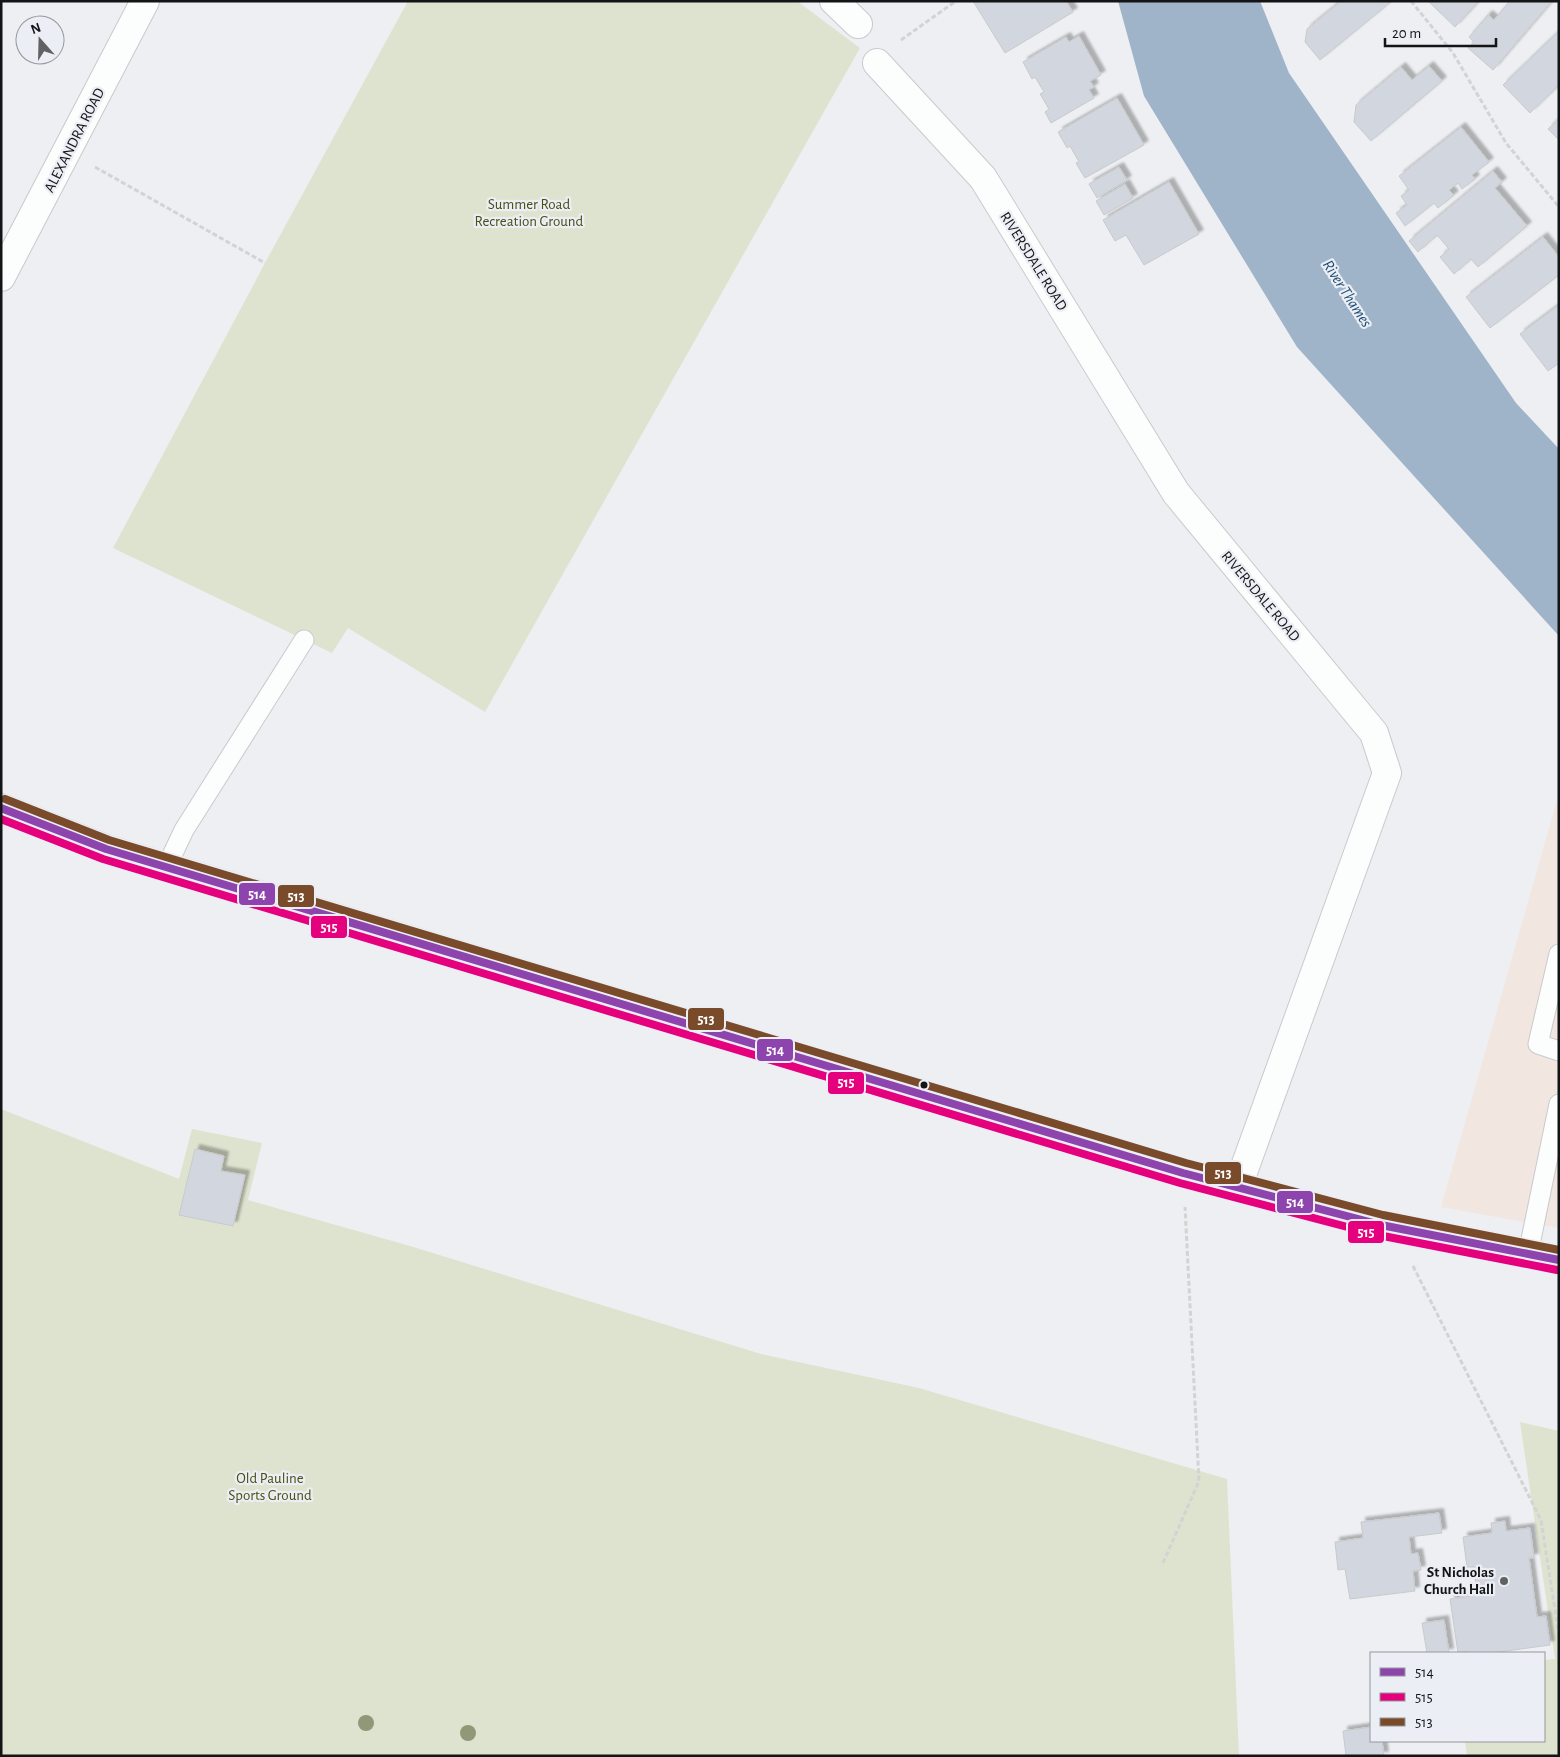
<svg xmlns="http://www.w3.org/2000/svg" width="1560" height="1757" viewBox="0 0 1560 1757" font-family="'Alegreya Sans',sans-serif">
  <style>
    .commercial { fill: #f2e6e1 }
    .green { fill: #dee3cf }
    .water { fill: #9fb4c9 }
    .building { fill: #d2d6de; stroke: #c8cacc; filter: url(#shadow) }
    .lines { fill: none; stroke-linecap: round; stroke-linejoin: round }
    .lane-casing { stroke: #c9cacc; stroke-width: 21 }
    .street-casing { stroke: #c9cacc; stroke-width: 30 }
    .secondary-casing { stroke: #c9cacc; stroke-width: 30 }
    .path { stroke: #d3d3d4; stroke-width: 3; stroke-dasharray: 5 2.5; stroke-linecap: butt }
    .lane { stroke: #fcfdfd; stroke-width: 19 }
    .street { stroke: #fcfdfd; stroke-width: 28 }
    .secondary { stroke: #f9f8f8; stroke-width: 28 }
    .bus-1-casing { stroke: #ebeef4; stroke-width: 11 }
    .bus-2-casing { stroke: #ebeef4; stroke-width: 11 }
    .bus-3-casing { stroke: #ebeef4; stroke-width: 11 }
    .bus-1 { stroke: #8e44ad; stroke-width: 8 }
    .bus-2 { stroke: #e5007d; stroke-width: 8 }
    .bus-3 { stroke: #7a4b2a; stroke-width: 8 }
    .tree { fill: #919877 }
    .bus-dot { fill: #131416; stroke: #ebeef4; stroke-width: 2 }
    .poi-dot { fill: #5f6163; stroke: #ebeef4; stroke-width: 2 }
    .labels { text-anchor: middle; stroke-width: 4.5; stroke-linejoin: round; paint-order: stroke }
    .street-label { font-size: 15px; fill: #131416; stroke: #ebeef4 }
    .park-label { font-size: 15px; fill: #465113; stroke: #ebeef4 }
    .poi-label { font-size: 15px; font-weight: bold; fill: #131416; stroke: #ebeef4; text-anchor: end }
    .water-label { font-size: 16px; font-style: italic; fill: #1d4c74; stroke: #ebeef4 }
    .line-badge { stroke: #ebeef4; stroke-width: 2 }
    .badge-label { font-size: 14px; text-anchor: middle; font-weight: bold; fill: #fff }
  </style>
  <defs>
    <filter id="shadow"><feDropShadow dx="4.5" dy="-4.5" stdDeviation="1" flood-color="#0004"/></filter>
  </defs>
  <rect width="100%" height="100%" fill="#edeff2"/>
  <path class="commercial" d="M1559 793V1228L1441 1207Z"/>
  <g class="green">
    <path d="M408 1H797L860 48 485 712 348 628 332 653 113 548 265 263Z"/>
    <path d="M1 1109 179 1179 192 1129 262 1143 248 1200 410 1246 761 1354 919 1388 1227 1479 1239 1756H1Z"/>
    <path d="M1520 1422 1559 1431V1756H1467L1465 1741H1544V1660L1555 1659Z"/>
  </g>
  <path class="water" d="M1118 1H1260L1289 73 1516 403 1559 449V636L1297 347 1144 96Z"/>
  <g class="building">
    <path d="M973 1H1066L1073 12 1005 53Z"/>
    <path d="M1341 1H1392L1320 60 1305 42 1307 29Z"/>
    <path d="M1428 1H1479L1455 27Z"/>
    <path d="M1510 1H1552L1493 70 1468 48 1474 42 1469 37 1488 15 1494 20Z"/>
    <path d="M1559 31V85L1530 113 1503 85Z"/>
    <path d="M1079 36 1101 75 1090 81 1094 87 1089 90 1094 98 1051 123 1045 112 1049 109 1040 94 1044 92 1035 77 1032 79 1023 62 1066 37 1069 42Z"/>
    <path d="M1429 66 1442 81 1371 141 1354 122 1356 105 1401 67 1412 80Z"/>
    <path d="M1117 98 1144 145 1085 178 1076 163 1079 162 1070 146 1067 148 1058 132Z"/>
    <path d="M1559 119V140L1548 129Z"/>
    <path d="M1461 127 1489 162 1472 175 1475 179 1462 189 1458 183 1449 190 1454 195 1438 208 1434 203 1405 226 1396 213 1407 205 1401 196 1409 190 1399 176Z"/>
    <path d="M1119 167 1127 180 1097 198 1089 184Z"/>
    <path d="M1493 171 1502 182 1495 188 1527 226 1478 267 1471 259 1454 274 1440 257 1449 249 1437 235 1418 252 1409 241Z"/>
    <path d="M1169 182 1199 234 1144 265 1126 235 1115 241 1103 220Z"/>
    <path d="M1125 184 1133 198 1104 215 1096 201Z"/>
    <path d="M1543 237 1559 257V275L1490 328 1466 297Z"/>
    <path d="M1559 305V363L1548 371 1520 334Z"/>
    <path d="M195 1149 224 1156 221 1171 245 1175 233 1226 179 1215Z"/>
    <path d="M1439 1513 1442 1533 1409 1537 1411 1554 1418 1553 1421 1570 1413 1571 1415 1591 1350 1599 1345 1569 1338 1570 1335 1542 1363 1538 1361 1522Z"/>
    <path d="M1505 1521 1506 1531 1530 1528 1534 1558H1529L1537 1617 1546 1616 1550 1645 1492 1653H1469L1468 1651 1458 1653 1450 1599 1477 1595 1474 1567H1467L1463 1537 1492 1533 1491 1523Z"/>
    <path d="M1444 1620 1449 1653H1427L1422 1623Z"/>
    <path d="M1371 1727V1741H1382L1384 1756H1346L1343 1731Z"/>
  </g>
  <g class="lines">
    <defs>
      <g id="lane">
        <path d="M166 868 184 830 304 640"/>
        <path d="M1559 954 1538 1044 1559 1051"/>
        <path d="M1528 1254 1559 1104"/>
      </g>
      <g id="street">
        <path d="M834 1 858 24"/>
        <path d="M877 63 983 178 1176 493 1374 733 1387 773 1238 1186"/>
        <path d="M1 277 145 1"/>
      </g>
      <path id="secondary" d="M1 808 106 849 1183 1173 1381 1225 1559 1260"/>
    </defs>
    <use href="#lane" class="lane-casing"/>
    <use href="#street" class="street-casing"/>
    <use href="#secondary" class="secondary-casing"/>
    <g class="path">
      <path d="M1411 1 1453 53 1506 143 1559 207"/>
      <path d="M901 40 956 1"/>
      <path d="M95 167 265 263"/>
      <path d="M1413 1266 1541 1520 1559 1636"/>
      <path d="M1163 1563 1199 1481 1185 1207"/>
    </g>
    <use href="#lane" class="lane"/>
    <use href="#street" class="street"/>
    <use href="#secondary" class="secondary"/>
    <defs>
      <path id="bus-1" d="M1 808 106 849 1183 1173 1381 1225 1559 1260"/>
      <path id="bus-2" d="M1 819 103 859 1180 1183 1378 1235 1557 1270"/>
      <path id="bus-3" d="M5 799 109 840 1186 1163 1383 1215 1559 1250"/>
    </defs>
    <use href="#bus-1" class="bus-1-casing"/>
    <use href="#bus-2" class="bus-2-casing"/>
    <use href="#bus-3" class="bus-3-casing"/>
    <use href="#bus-1" class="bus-1"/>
    <use href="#bus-2" class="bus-2"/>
    <use href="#bus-3" class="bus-3"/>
  </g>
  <g class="tree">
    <circle cx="366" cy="1723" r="8"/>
    <circle cx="468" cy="1733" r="8"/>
  </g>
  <circle class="bus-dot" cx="924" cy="1085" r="4.5"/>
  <circle class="poi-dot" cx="1504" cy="1581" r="5"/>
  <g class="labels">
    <g class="street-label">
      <text transform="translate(74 140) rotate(-63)" y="5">ALEXANDRA ROAD</text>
      <text transform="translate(1034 261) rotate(58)" y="5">RIVERSDALE ROAD</text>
      <text transform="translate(1261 596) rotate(50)" y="5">RIVERSDALE ROAD</text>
    </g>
    <g class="park-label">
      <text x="529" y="209">Summer Road<tspan x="529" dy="17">Recreation Ground</tspan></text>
      <text x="270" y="1483">Old Pauline<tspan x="270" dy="17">Sports Ground</tspan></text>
    </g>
    <g class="poi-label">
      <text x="1494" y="1577">St Nicholas<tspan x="1494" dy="17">Church Hall</tspan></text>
    </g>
    <g class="water-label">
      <text transform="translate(1348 293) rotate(57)" y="6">River Thames</text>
    </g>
  </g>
  <g class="line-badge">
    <rect x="238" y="882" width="38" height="24" rx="5" fill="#8e44ad"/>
    <rect x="277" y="884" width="38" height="24" rx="5" fill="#7a4b2a"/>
    <rect x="310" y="915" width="38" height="24" rx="5" fill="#e5007d"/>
    <rect x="687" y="1007" width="38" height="24" rx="5" fill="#7a4b2a"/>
    <rect x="756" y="1038" width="38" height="24" rx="5" fill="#8e44ad"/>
    <rect x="827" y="1071" width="38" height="24" rx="5" fill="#e5007d"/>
    <rect x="1204" y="1161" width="38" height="24" rx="5" fill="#7a4b2a"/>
    <rect x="1276" y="1190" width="38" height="24" rx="5" fill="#8e44ad"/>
    <rect x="1347" y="1220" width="38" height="24" rx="5" fill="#e5007d"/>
  </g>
  <g class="badge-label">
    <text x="257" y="899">514</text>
    <text x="296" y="901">513</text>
    <text x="329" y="932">515</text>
    <text x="706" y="1024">513</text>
    <text x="775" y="1055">514</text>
    <text x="846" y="1087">515</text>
    <text x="1223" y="1178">513</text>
    <text x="1295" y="1207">514</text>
    <text x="1366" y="1237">515</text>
  </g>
  <rect width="1560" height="1757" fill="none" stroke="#131416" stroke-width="5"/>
  <rect x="1370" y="1652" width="175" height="90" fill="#ebeef4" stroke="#95979b"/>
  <rect x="1380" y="1668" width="25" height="8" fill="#8e44ad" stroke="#95979b"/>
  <text x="1415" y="1677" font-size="15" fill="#131416">514</text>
  <rect x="1380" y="1693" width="25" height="8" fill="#e5007d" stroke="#95979b"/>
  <text x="1415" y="1702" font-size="15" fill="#131416">515</text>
  <rect x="1380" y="1718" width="25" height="8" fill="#7a4b2a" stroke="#95979b"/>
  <text x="1415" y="1727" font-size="15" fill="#131416">513</text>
  <g transform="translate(40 40) rotate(340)"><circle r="24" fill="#ebeef4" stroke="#95979b"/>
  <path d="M0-4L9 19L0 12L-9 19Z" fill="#5f6163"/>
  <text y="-8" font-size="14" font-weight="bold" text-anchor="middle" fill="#131416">N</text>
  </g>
  <path d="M1385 38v8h111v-8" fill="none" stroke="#131416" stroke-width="2.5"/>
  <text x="1392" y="38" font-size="15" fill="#131416" stroke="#ebeef4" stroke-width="4" paint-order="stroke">20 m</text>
</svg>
